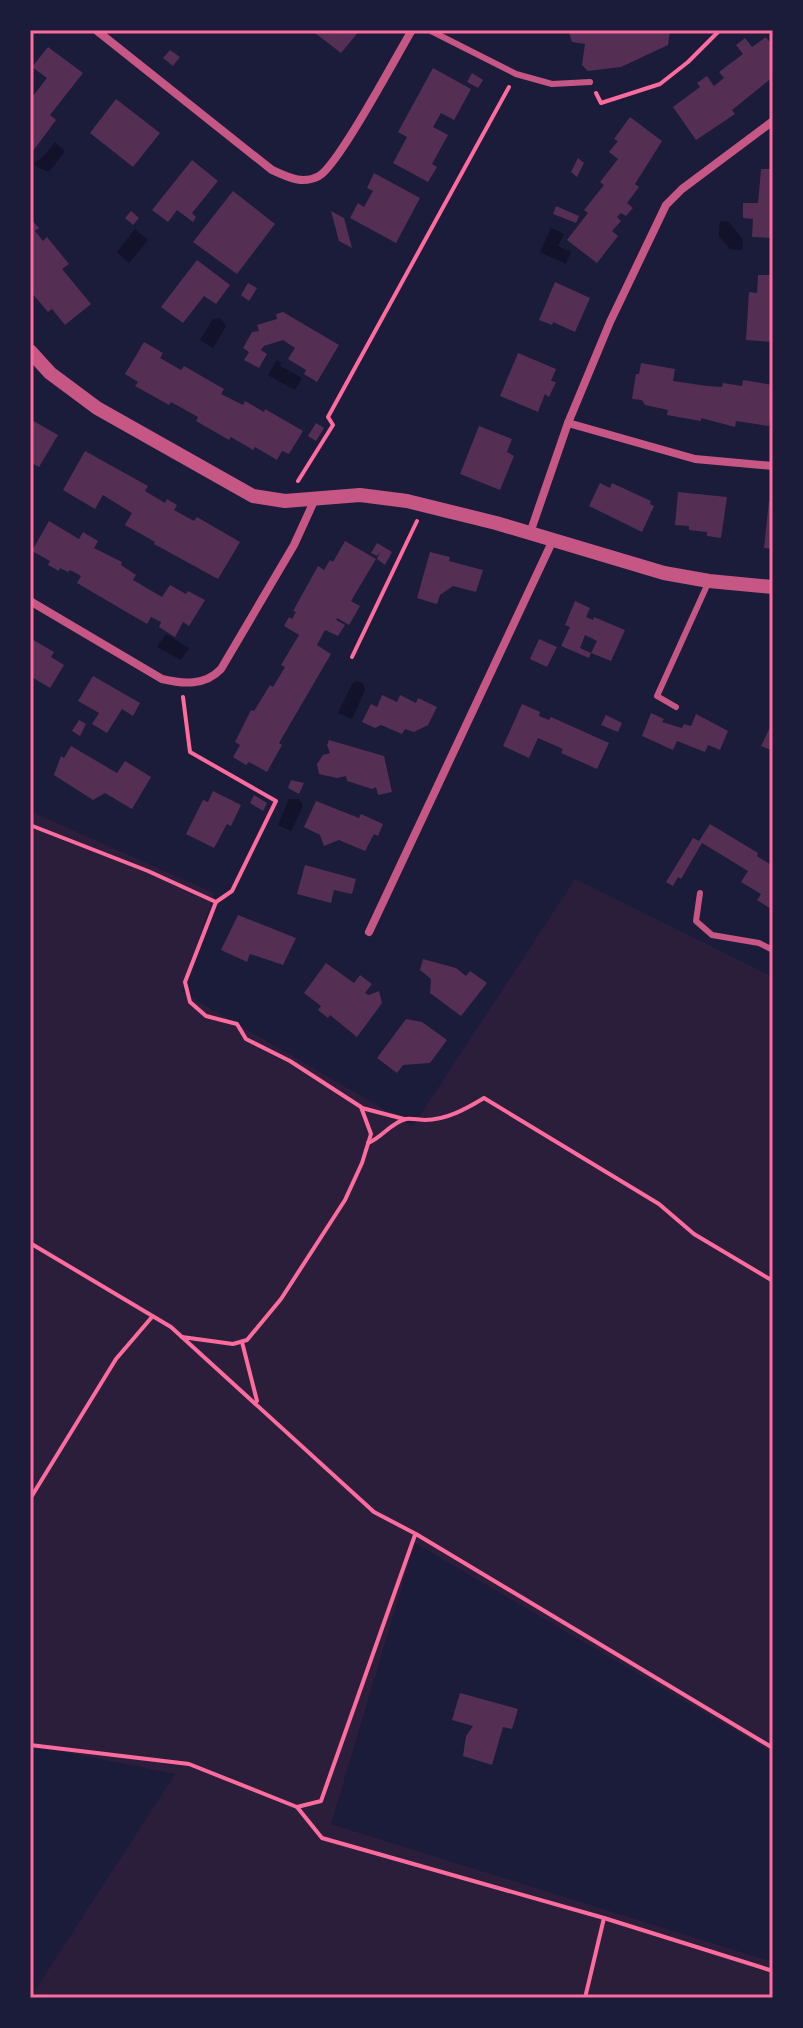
<svg xmlns="http://www.w3.org/2000/svg" width="803" height="2028" viewBox="0 0 803 2028" font-family="Mulish,sans-serif">
  <style>
    .green { fill: #2a1e3b }
    .water { fill: #12122b }
    .building { fill: #542f53 }
    .lines { fill: none; stroke-linecap: round; stroke-linejoin: round }
    .path { stroke: #ff6b9d; stroke-width: 4 }
    .service { stroke: #c65784; stroke-width: 6 }
    .minor { stroke: #c65784; stroke-width: 8 }
    .tertiary { stroke: #c65784; stroke-width: 14 }
    .neatline { fill: none; stroke: #ff6b9d; stroke-width: 3 }
  </style>
  <rect width="100%" height="100%" fill="#1b1b3a"/>
  <path class="green" d="M30 811 214 893 182 992 413 1126 575 879 773 977V1753L415 1543 331 1824 773 1962V1998H30L175 1774 30 1745Z"/>
  <g class="water">
    <path d="M55 142 65 151 49 172 36 166 34 163 43 157Z"/>
    <path d="M720 221 729 222 743 240 742 250 730 249 719 236Z"/>
    <path d="M551 228 564 234 558 246 571 252 566 264 540 252Z"/>
    <path d="M135 229 148 240 129 263 117 252Z"/>
    <path d="M220 318 226 326 213 348 200 340 213 319Z"/>
    <path d="M277 360 281 363 280 366 302 378 295 390 268 375Z"/>
    <path d="M166 634 189 648 181 660 157 647Z"/>
    <path d="M357 681 363 683 365 690 352 719 338 713 352 684Z"/>
    <path d="M289 799H299L303 806 291 831 278 825Z"/>
  </g>
  <g class="building">
    <path d="M311 30H360L341 53Z"/>
    <path d="M568 30H670L668 45 621 67 588 71 582 65 585 44 572 42Z"/>
    <path d="M766 37 773 47V77L732 110 735 114 696 140 673 107 700 87 697 83 707 76 714 86 724 78 719 72 743 54 736 45 745 38 752 47Z"/>
    <path d="M48 47 83 73 50 115 56 120 30 155V94L33 96 47 78 32 67Z"/>
    <path d="M170 50 180 57 173 66 163 58Z"/>
    <path d="M433 68 471 89 454 120 441 113 433 127 448 135 432 164 437 167 428 182 393 163 407 137 398 132Z"/>
    <path d="M472 73 483 80 478 88 467 82Z"/>
    <path d="M116 99 160 133 133 167 90 133Z"/>
    <path d="M630 117 662 141 635 184 639 187 627 203 633 208 626 216 621 213 617 217 621 221 612 231 618 236 597 263 567 240 588 213 584 210 604 185 600 182 618 159 609 152 618 141 614 139Z"/>
    <path d="M578 158 584 163 577 177 571 172Z"/>
    <path d="M192 160 218 181 192 213 196 217 193 222 177 210 168 222 152 210Z"/>
    <path d="M761 169H773V238L752 237 753 219 743 218V203H758Z"/>
    <path d="M374 173 420 198 396 243 350 218 358 203 364 207 373 191 367 188Z"/>
    <path d="M233 191 275 224 237 274 193 242Z"/>
    <path d="M556 206 579 216 576 223 553 214Z"/>
    <path d="M131 211 139 218 133 225 125 218Z"/>
    <path d="M331 211 344 218 352 248 339 241Z"/>
    <path d="M30 218 39 228 35 231 43 241 47 237 69 264 62 269 91 304 65 325 52 309 48 312 30 291Z"/>
    <path d="M197 260 230 285 216 304 204 296 183 323 161 307Z"/>
    <path d="M758 275H773V342L746 340 749 292 757 293Z"/>
    <path d="M555 282 590 298 575 332 553 322 552 325 539 320Z"/>
    <path d="M248 283 257 288 249 301 241 295Z"/>
    <path d="M283 312 339 345 317 382 304 374 306 370 288 359 295 348 283 340 264 346 261 350 267 354 259 368 244 360 249 352 243 348 252 332 259 331 257 325 277 319 276 314Z"/>
    <path d="M144 342 163 353 160 358 181 370 184 366 224 389 221 394 243 405 245 401 264 412 265 409 303 431 289 454 282 451 277 460 255 447 253 450 231 437 229 440 196 421 198 417 171 402 169 405 135 386 138 382 125 374Z"/>
    <path d="M518 353 556 369 551 381 556 382 549 397 545 394 538 412 500 396Z"/>
    <path d="M641 363 675 369 673 381 707 386 722 387 723 383 742 386 743 380 773 385 769 426 736 421 735 427 701 418V421L667 415 668 410 645 405 642 400 632 399 636 374H639Z"/>
    <path d="M30 419 58 435 39 467 30 462Z"/>
    <path d="M316 423 324 428 316 441 308 436Z"/>
    <path d="M479 426 512 439 507 452 514 456 500 490 460 474Z"/>
    <path d="M85 451 148 486 145 491 165 503 167 499 177 505 174 510 194 521 197 517 240 542 218 579 154 544 155 542 125 525 132 513 103 495 95 509 63 490Z"/>
    <path d="M600 483 610 488 612 483 651 501 650 504 654 506 642 532 589 506Z"/>
    <path d="M678 492 727 497 721 538 707 536V532L689 530V526L675 525Z"/>
    <path d="M769 501 773 502V549L764 548Z"/>
    <path d="M49 521 79 539 83 532 98 541 94 548 122 562 121 565 136 575 133 580 162 597 170 585 186 594 188 591 205 600 189 626 183 622 175 637 159 627 161 622 151 617 147 624 77 583 81 576 70 570 68 572 60 568 59 571 48 565 50 561 32 551Z"/>
    <path d="M345 541 376 559 351 601 360 606 349 625 337 618 336 620 345 625 338 636 325 630 317 645 331 654 279 743 282 745 267 772 249 762 246 765 233 757 240 745 235 742 251 710 254 711 270 685 273 687 285 667 281 665 299 635 284 626 289 617 292 619 296 612 293 611 318 566 324 570 330 560 333 562Z"/>
    <path d="M377 543 392 552 385 565 377 559 380 552 377 556 371 553Z"/>
    <path d="M430 552 450 557 449 561 483 570 476 592 453 586 440 595 437 604 417 598Z"/>
    <path d="M575 601 590 608 586 617 593 620 594 617 625 630 611 661 591 653 597 641 585 635 580 648 591 653 589 658 561 646 570 627 565 625Z"/>
    <path d="M30 638 54 652 51 657 64 665 50 688 30 676Z"/>
    <path d="M539 639 557 647 547 667 530 659Z"/>
    <path d="M93 676 140 703 133 716 122 709 107 733 92 724 99 713 78 701Z"/>
    <path d="M382 695 397 702 400 695 416 703 418 698 437 707 428 725 414 732 405 729 402 734 381 725 375 728 362 722 371 704 377 707Z"/>
    <path d="M522 704 540 712 539 716 549 720 551 717 609 743 597 769 561 753 563 749 538 738 529 758 503 746Z"/>
    <path d="M651 713 664 719 662 722 682 728 684 724 691 726 696 714 728 731 720 750 708 745 705 752 677 741 673 750 642 736Z"/>
    <path d="M606 715 622 723 618 732 601 725Z"/>
    <path d="M79 720 86 724 80 736 72 731Z"/>
    <path d="M773 721V751L761 746Z"/>
    <path d="M329 740 384 756 392 792 378 795 376 787 372 789 347 781 346 776 337 778 319 774 317 764 323 755 330 753 327 745Z"/>
    <path d="M71 746 117 773 125 761 151 777 132 809 105 793 93 800 54 775 61 756 64 758Z"/>
    <path d="M291 780 304 783 299 794 288 788Z"/>
    <path d="M213 791 241 805 231 826 227 824 214 848 186 834 203 800 208 802Z"/>
    <path d="M254 795 267 803 263 811 250 803Z"/>
    <path d="M316 801 359 818 361 814 383 824 378 836 374 834 365 851 339 840 324 846 320 835 304 827Z"/>
    <path d="M710 824 758 853 757 856 773 866V910L757 900 761 894 741 882 748 871 702 843 681 879 678 877 673 886 666 882 693 838 699 841Z"/>
    <path d="M305 865 356 879 352 894 334 890 331 903 297 894Z"/>
    <path d="M238 915 296 938 283 965 250 954 247 962 221 950Z"/>
    <path d="M423 959 456 968 466 976 470 971 487 983 461 1016 430 993 431 979 420 970Z"/>
    <path d="M326 963 354 983 360 975 372 984 365 993 369 995 379 991 382 1003 357 1037 330 1015 328 1018 318 1010 321 1006 304 993Z"/>
    <path d="M406 1019 422 1022 447 1040 430 1063 403 1065 397 1073 377 1058Z"/>
    <path d="M460 1693 518 1709 512 1729 503 1727 492 1765 463 1756 466 1736 473 1726 452 1720Z"/>
  </g>
  <g class="lines">
    <g class="path">
      <path d="M596 93 601 103 660 84 688 62 720 30"/>
      <path d="M298 481 333 425 328 417 509 87"/>
      <path d="M352 657 417 521"/>
      <path d="M183 697 190 752 276 801 232 891 216 902"/>
      <path d="M30 825 148 871 216 902 185 982 190 1002 206 1016 237 1024 246 1039 290 1061 361 1107 371 1134 362 1163 345 1200 281 1299 247 1340 233 1344 182 1337"/>
      <path d="M362 1108 404 1119"/>
      <path d="M368 1143C382 1138 390 1123 406 1119 411 1118 419 1120 425 1120 446 1120 466 1109 484 1098L659 1204 694 1234 773 1281"/>
      <path d="M30 1243 171 1327 374 1512 416 1534 773 1748"/>
      <path d="M242 1342 257 1401"/>
      <path d="M30 1499 116 1359 152 1317"/>
      <path d="M415 1535 321 1801 297 1807 322 1838 604 1918 773 1971"/>
      <path d="M30 1745 189 1764 297 1807"/>
      <path d="M585 1998 604 1918"/>
    </g>
    <g class="service">
      <path d="M429 30 516 74 552 84 590 82"/>
      <path d="M676 707 657 696 709 581"/>
      <path d="M700 893 696 921 712 935 759 943 773 950"/>
    </g>
    <g class="minor">
      <path d="M96 30 272 170C288 177 302 185 319 176 338 166 397 55 412 30"/>
      <path d="M568 423 695 459 773 466"/>
      <path d="M530 533 568 423 610 322 666 205 682 189 773 121"/>
      <path d="M30 601 162 679C183 684 205 686 221 669L294 545 315 499"/>
      <path d="M369 932 553 540"/>
    </g>
    <path class="tertiary" d="M30 351 50 373 97 408 253 496 285 501 360 495 407 501 496 523 664 573 709 581 773 587"/>
  </g>
  <rect width="803" height="2028" fill="none" stroke="#1b1b3a" stroke-width="64"/>
  <rect x="32" y="32" width="739" height="1964" class="neatline"/>
</svg>
